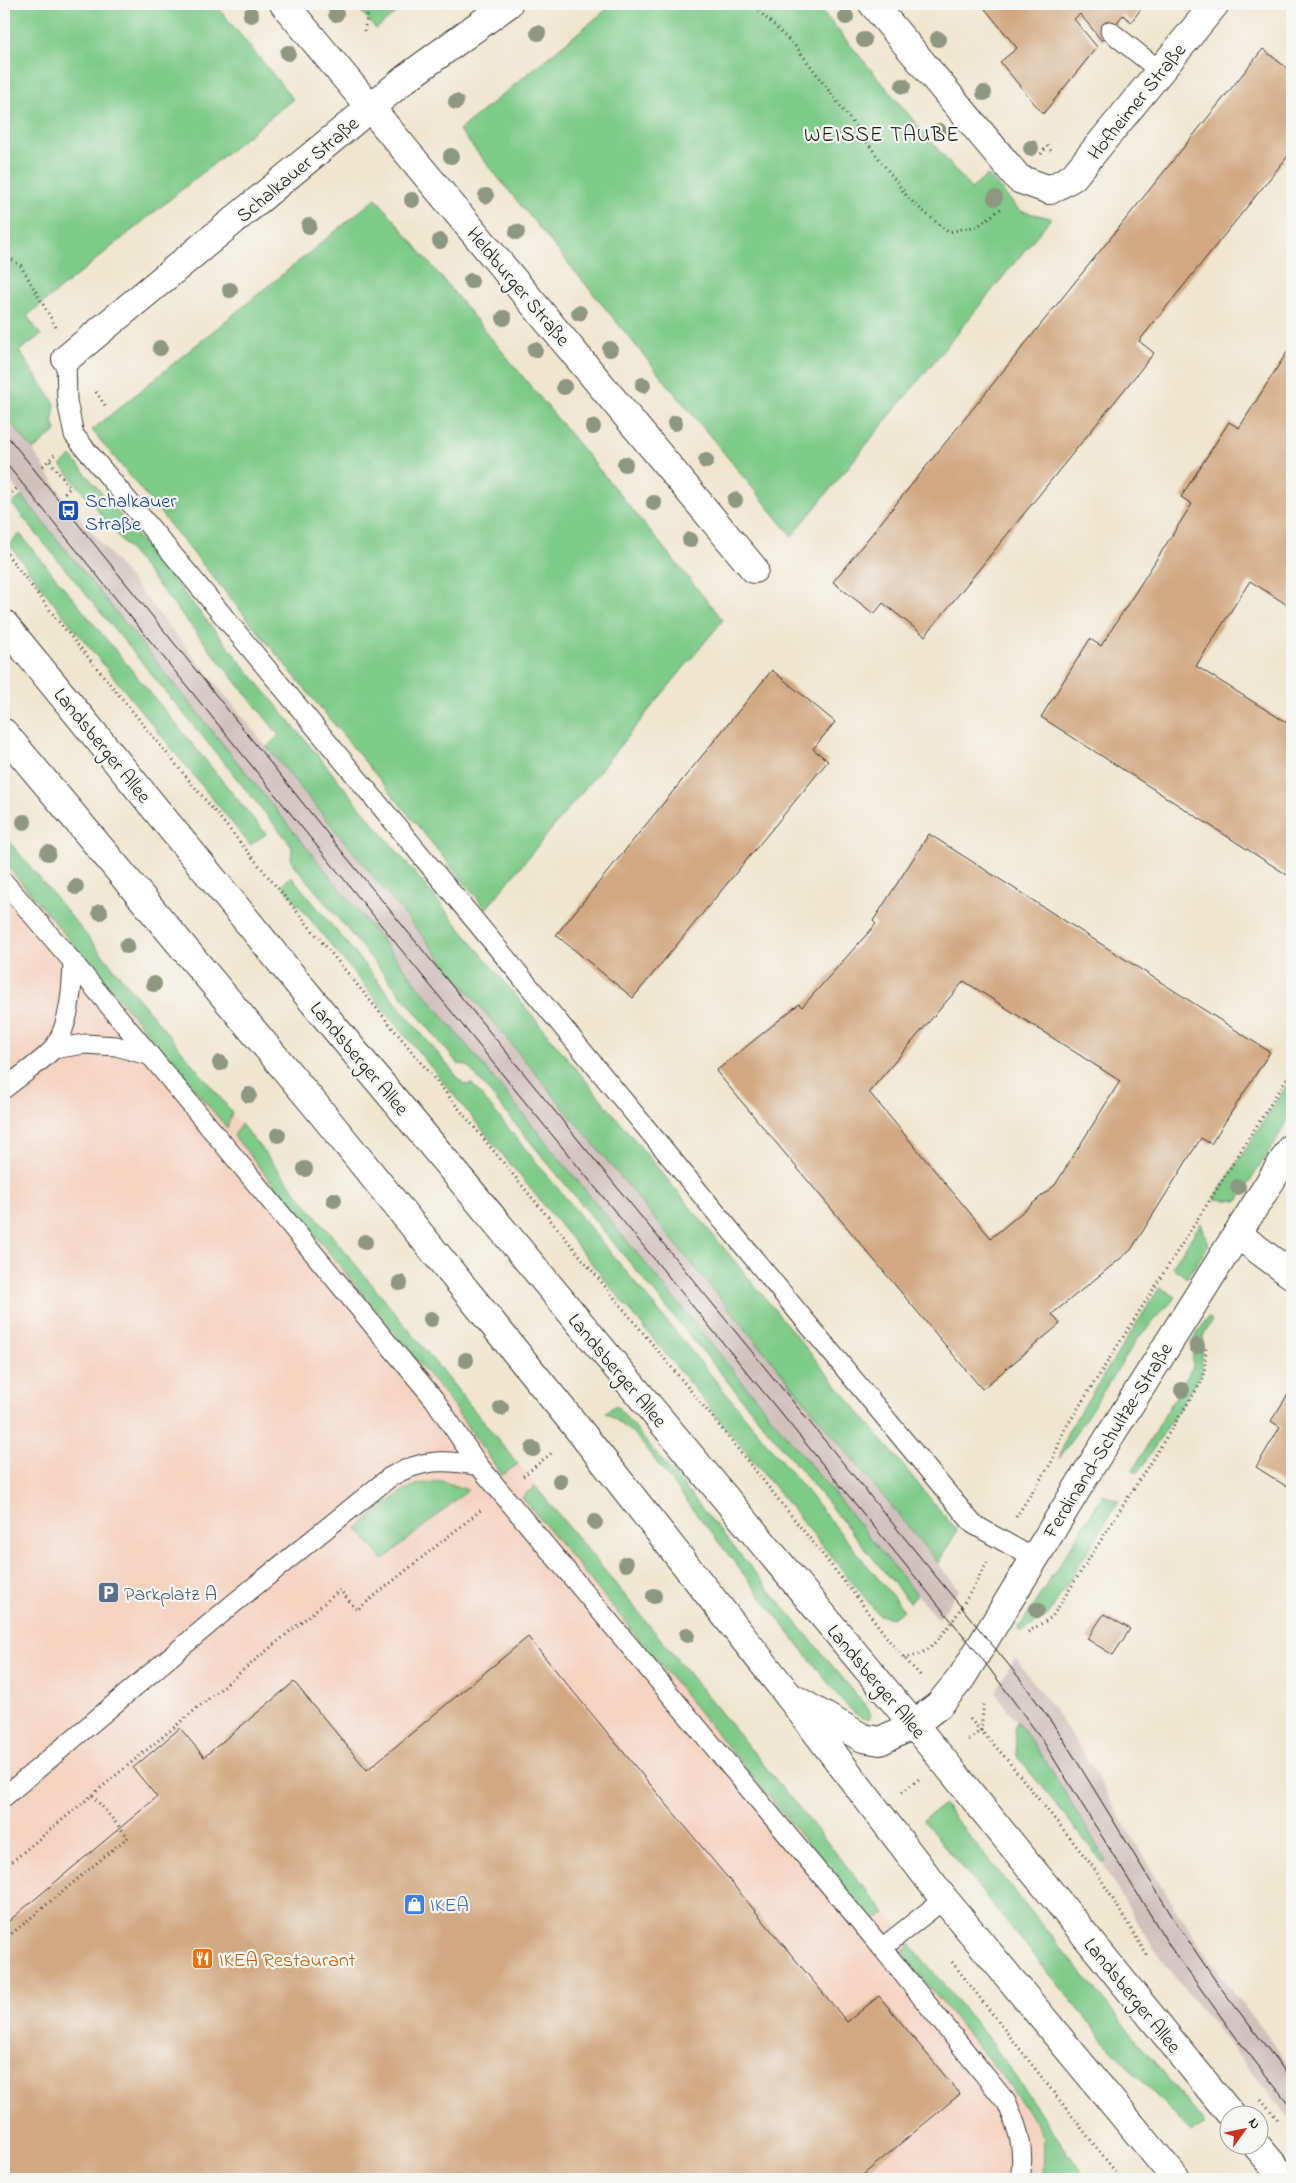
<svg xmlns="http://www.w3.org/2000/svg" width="1296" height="2183" viewBox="0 0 1296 2183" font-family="'Indie Flower',sans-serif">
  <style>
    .built { fill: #f5d3c1 }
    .industrial { fill: #d1c0bc }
    .green { fill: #7dca89; stroke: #4c7352 }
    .building { fill: #d1a881; fill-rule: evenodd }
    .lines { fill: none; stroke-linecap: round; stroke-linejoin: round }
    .lane-casing { stroke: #3c3a37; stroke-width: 21 }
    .street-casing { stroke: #3c3a37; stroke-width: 30 }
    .secondary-casing { stroke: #3c3a37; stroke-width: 30 }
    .primary-casing { stroke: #3c3a37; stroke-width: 30 }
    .path { stroke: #3c3a37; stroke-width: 3; stroke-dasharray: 1 4; stroke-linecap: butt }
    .lane { stroke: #fff; stroke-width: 19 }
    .street { stroke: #fff; stroke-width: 28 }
    .secondary { stroke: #fff; stroke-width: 28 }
    .primary { stroke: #fff; stroke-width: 28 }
    .tram { stroke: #1c1c1c; stroke-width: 1 }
    .tree { fill: #8e9881 }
    .labels { text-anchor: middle; stroke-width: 4.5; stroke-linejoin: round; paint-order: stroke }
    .street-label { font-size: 20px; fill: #1c1c1c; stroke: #f6f6f2 }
    .transit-label { font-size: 20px; fill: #164399; stroke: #f6f6f2; text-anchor: start }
    .service-label { font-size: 20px; fill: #4e5e75; stroke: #f6f6f2; text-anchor: start }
    .shop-label { font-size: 20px; fill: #366cbe; stroke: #f6f6f2; text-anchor: start }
    .food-label { font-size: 20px; fill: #c56008; stroke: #f6f6f2; text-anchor: start }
    .neighbourhood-label { font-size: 21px; letter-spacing: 1px; fill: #1c1c1c; stroke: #f6f6f2 }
  </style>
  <rect width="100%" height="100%" fill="#f6f6f2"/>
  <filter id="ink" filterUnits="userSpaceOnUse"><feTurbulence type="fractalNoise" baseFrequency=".02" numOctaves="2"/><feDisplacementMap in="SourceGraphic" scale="10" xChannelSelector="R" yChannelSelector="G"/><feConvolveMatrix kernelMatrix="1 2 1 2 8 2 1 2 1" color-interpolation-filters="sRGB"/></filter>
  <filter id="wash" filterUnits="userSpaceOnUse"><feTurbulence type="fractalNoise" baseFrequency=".0096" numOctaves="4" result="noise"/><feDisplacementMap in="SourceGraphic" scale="20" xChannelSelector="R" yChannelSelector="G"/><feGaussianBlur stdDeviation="1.12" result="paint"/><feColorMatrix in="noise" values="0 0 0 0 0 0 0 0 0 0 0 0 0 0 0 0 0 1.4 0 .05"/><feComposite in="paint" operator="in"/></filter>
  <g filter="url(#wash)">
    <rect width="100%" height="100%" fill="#f0e6cf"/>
    <path class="built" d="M4 835 992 2043 1086 2179H4Z"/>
    <g class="industrial">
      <path d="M4 415 33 450 62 495 267 747 959 1589 938 1620 472 1052 30 507 4 472Z"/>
      <path d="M1015 1658 1056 1712 1082 1751 1151 1870 1186 1924 1228 1985 1292 2069V2122L1162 1961 1105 1870 1103 1863 1106 1861 1050 1768 995 1692Z"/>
    </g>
    <g class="green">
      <path d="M4 4H215L293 99 27 316 41 335 19 351 55 404 53 420 56 431 33 450 4 414Z"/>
      <path d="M355 4H407L376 29Z"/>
      <path d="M613 4H816L971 189 988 175 1020 211 1051 218 792 536 459 130Z"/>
      <path d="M376 198 723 620 486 909 92 430Z"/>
      <path d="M71 456 957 1531 938 1563 267 747 279 735 61 465Z"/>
      <path d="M22 496 472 1052 917 1595 910 1603 467 1065 458 1064 291 861 292 846 12 504Z"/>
      <path d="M20 534 266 834 250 845 55 605 9 544Z"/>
      <path d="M4 835 232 1112 227 1128 4 862Z"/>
      <path d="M291 876 464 1085 472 1084 904 1610 893 1618 879 1615 282 885Z"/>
      <path d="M1292 1077V1114L1238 1201 1214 1199Z"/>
      <path d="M241 1124 518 1464 502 1475 445 1395 234 1136Z"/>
      <path d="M1201 1223 1209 1245 1187 1278 1172 1267Z"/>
      <path d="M1160 1287 1176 1297 1138 1338 1059 1459 1068 1431Z"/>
      <path d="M1208 1317 1212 1320 1203 1336 1201 1374 1138 1473 1133 1470 1193 1366 1192 1342Z"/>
      <path d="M616 1405 869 1710 871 1715 869 1719C857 1720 848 1706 840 1698L636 1436 606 1412Z"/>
      <path d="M442 1481 468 1490 383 1560 357 1528 403 1491 418 1484Z"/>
      <path d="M535 1486 886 1914 871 1921 522 1497Z"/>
      <path d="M1103 1495 1119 1501 1048 1615 1022 1632 1018 1630Z"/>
      <path d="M1017 1721 1050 1768 1106 1861 1103 1863 1017 1756 1014 1729Z"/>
      <path d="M944 1805 1205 2124 1191 2132 1112 2050 923 1820Z"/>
      <path d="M910 1944 992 2043 1086 2179H1043L1044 2138 1036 2123 1010 2086 903 1955 905 1949Z"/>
    </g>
    <g id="blocks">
      <g class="building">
        <path d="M981 4H1145L1131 22 1123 15 1102 41 1080 14 1074 19 1097 47 1043 114 1000 62 1017 48Z"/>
        <path d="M1263 49 1289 70 1292 65V151L1139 341 1154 353 925 636 883 603 874 614 833 582Z"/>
        <path d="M1292 344V608L1250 581 1196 666 1292 726V878L1041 717 1090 639 1101 646 1192 504 1181 497 1229 422 1239 428Z"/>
        <path d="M772 670 835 722 813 749 828 761 633 998 556 935Z"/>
        <path d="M929 834 1270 1052 1211 1144 1201 1138 1131 1250 1052 1314 1060 1324 982 1389 716 1071 799 1004 802 1007 876 924 873 921ZM964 981 1120 1081 1055 1185 991 1238 869 1092Z"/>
        <path d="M1292 1388V1490L1256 1467 1280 1427 1271 1421Z"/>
        <path d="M1104 1614 1130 1629 1113 1655 1087 1639Z"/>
        <path d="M528 1637 847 2022 879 1996 960 2094 858 2179H4V1925L157 1797 133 1768 180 1728 204 1757 294 1682 367 1770Z"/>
      </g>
    </g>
  </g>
  <g filter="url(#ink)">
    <use href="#blocks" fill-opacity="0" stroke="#3c3a37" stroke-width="1"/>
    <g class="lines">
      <defs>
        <g id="lane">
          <path d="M1110 31 1160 71"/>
          <path d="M66 359 67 401 74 435 973 1524 1033 1558"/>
          <path d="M4 882 73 962 434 1399 479 1466 882 1948 944 1899"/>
          <path d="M53 1049 85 1044 116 1046 151 1056"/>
          <path d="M4 1089C16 1079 44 1060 53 1049 70 1026 72 989 73 962"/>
          <path d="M4 1797 233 1604 390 1477C422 1459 445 1459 479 1466"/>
          <path d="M882 1948 1007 2103C1019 2130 1025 2150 1020 2179"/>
        </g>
        <g id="street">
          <path d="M284 4 754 569"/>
          <path d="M873 4 1019 179 1050 190 1073 177 1215 4"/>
          <path d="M66 359 405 79 508 4"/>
          <path d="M1237 1234 1292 1275"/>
        </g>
        <path id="secondary" d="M789 1696 863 1738 880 1741 913 1725 939 1705 962 1677 1091 1466 1292 1147"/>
        <g id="primary">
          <path d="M4 624 329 1021 943 1760 1232 2116"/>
          <path d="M4 733 316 1106 579 1430 789 1696 944 1899 1176 2179"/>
          <path d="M1257 2146 1285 2179"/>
        </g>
      </defs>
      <use href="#lane" class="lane-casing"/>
      <use href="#street" class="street-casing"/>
      <use href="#secondary" class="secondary-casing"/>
      <use href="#primary" class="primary-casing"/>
      <g class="path">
        <path d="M752 4 798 49 909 199 948 232 978 226 1003 207"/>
        <path d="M364 31 370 4"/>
        <path d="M1041 154 1047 146 1053 153"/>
        <path d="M4 254 21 266 56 327"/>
        <path d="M96 392 107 408"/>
        <path d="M50 461 70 488 62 495"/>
        <path d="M43 466 55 454"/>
        <path d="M4 499 17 488"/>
        <path d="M4 550 59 622 709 1413 859 1600 894 1647 922 1677"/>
        <path d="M523 1476 553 1452"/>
        <path d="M1016 1517 1053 1460 1063 1432 1292 1070"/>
        <path d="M1028 1632 1052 1617 1204 1378 1206 1345"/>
        <path d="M904 1658C909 1657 914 1656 919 1654 945 1644 972 1588 987 1563"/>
        <path d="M970 1719 1004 1756 1094 1868 1148 1957"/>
        <path d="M969 1740 981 1730 984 1702"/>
        <path d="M902 1792 919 1779"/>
        <path d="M4 1868 340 1590 357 1610 481 1510"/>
        <path d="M4 1940 128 1837 92 1795"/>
        <path d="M952 1962 1121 2179"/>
        <path d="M1261 2099 1279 2121"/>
      </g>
      <use href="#lane" class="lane"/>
      <use href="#street" class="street"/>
      <use href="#secondary" class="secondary"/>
      <use href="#primary" class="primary"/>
      <g class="tram">
        <path d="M4 432 339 848 1021 1680 1060 1734 1175 1921 1217 1983 1292 2080"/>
        <path d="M4 461 516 1091 977 1652 1041 1738 1171 1948 1238 2040 1292 2108"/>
      </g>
    </g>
    <g class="tree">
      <circle cx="336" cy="14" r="8"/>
      <circle cx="251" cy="15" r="8"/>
      <circle cx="846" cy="17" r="8"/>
      <circle cx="538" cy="33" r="8"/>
      <circle cx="938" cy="39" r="8"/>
      <circle cx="864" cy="40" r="8"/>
      <circle cx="288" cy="53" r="8"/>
      <circle cx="903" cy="86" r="8"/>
      <circle cx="984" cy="93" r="8"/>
      <circle cx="456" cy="102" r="8"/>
      <circle cx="939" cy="131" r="8"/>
      <circle cx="1031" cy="148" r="8"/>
      <circle cx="451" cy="156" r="8"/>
      <circle cx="486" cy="196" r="8"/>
      <circle cx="995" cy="198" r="8"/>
      <circle cx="412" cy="200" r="8"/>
      <circle cx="309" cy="226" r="8"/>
      <circle cx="517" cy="232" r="8"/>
      <circle cx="440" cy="241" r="8"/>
      <circle cx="471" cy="281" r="8"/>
      <circle cx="230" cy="290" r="8"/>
      <circle cx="579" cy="313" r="8"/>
      <circle cx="504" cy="318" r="8"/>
      <circle cx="160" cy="348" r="8"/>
      <circle cx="610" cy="349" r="8"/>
      <circle cx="535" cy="350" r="8"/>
      <circle cx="643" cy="385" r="8"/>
      <circle cx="564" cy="387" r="8"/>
      <circle cx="675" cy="423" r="8"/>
      <circle cx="593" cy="427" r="8"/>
      <circle cx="706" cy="461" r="8"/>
      <circle cx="625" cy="464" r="8"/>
      <circle cx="735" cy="500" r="8"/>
      <circle cx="654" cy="503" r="8"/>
      <circle cx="690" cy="540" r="8"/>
      <circle cx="24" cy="822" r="8"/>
      <circle cx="48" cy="853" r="8"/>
      <circle cx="76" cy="887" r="8"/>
      <circle cx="100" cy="912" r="8"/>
      <circle cx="127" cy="946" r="8"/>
      <circle cx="154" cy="984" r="8"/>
      <circle cx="220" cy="1063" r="8"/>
      <circle cx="249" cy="1095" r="8"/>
      <circle cx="278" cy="1135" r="8"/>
      <circle cx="305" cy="1169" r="8"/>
      <circle cx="1238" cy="1187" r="8"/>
      <circle cx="334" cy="1200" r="8"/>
      <circle cx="365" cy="1242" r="8"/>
      <circle cx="400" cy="1283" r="8"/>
      <circle cx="431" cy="1319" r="8"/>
      <circle cx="1197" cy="1346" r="8"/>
      <circle cx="466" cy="1360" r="8"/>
      <circle cx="1182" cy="1390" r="8"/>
      <circle cx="501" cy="1408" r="8"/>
      <circle cx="533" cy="1449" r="8"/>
      <circle cx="560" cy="1481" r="8"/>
      <circle cx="595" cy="1522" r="8"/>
      <circle cx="626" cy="1564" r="8"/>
      <circle cx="654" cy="1596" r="8"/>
      <circle cx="1037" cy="1610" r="8"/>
      <circle cx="687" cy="1635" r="8"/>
    </g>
  </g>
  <defs>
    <symbol id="bus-square" viewBox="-11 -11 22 22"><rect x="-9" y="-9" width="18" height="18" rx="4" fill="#1a4fb4" stroke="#f6f6f2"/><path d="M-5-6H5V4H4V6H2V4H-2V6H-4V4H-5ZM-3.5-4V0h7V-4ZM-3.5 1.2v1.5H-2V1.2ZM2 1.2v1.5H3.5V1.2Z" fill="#fff"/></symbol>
    <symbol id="parking-square" viewBox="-11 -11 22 22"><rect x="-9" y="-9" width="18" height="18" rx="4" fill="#5c6f8a" stroke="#f6f6f2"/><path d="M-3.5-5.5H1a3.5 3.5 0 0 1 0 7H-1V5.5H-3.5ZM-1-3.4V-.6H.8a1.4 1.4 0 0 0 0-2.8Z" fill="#fff"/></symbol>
    <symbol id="shop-square" viewBox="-11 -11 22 22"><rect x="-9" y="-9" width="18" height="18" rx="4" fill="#3f7fe0" stroke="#f6f6f2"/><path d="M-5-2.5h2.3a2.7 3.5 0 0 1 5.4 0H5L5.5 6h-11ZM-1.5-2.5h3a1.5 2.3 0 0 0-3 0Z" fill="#fff"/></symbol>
    <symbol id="restaurant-square" viewBox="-11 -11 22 22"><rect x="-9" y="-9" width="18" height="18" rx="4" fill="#e8710a" stroke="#f6f6f2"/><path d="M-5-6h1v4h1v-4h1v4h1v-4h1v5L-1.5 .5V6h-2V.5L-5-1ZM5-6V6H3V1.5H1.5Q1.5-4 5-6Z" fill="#fff"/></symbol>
  </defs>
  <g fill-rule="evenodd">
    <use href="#bus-square" x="56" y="498" width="25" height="25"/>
    <use href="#parking-square" x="96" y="1580" width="25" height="25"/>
    <use href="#shop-square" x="402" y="1892" width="25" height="25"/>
    <use href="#restaurant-square" x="190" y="1946" width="25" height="25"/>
  </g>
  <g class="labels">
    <g class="street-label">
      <text transform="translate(1136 101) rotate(-51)" y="7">Hofheimer Straße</text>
      <text transform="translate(297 169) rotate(-40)" y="7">Schalkauer Straße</text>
      <text transform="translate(519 286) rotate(50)" y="7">Heldburger Straße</text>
      <text transform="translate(103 745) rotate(51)" y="7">Landsberger Allee</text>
      <text transform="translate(360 1058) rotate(50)" y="7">Landsberger Allee</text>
      <text transform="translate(618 1370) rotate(50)" y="7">Landsberger Allee</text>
      <text transform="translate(1107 1440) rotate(-58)" y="7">Ferdinand-Schultze-Straße</text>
      <text transform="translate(877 1681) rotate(50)" y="7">Landsberger Allee</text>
      <text transform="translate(1133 1995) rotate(51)" y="7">Landsberger Allee</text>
    </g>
    <g class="transit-label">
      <text x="85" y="507">Schalkauer<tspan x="85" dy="23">Straße</tspan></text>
    </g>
    <g class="service-label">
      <text x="124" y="1600">Parkplatz A</text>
    </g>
    <g class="shop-label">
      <text x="430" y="1911">IKEA</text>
    </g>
    <g class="food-label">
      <text x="219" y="1966">IKEA Restaurant</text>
    </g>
    <g class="neighbourhood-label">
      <text x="882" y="141">WEISSE TAUBE</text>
    </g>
  </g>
  <rect width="1296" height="2183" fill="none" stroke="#f6f6f2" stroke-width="20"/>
  <g transform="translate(1244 2130) rotate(57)"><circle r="24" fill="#f6f6f2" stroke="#9f9f9c"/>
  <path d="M0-4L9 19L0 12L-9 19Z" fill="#c8321e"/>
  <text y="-8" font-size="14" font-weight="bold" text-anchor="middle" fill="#1c1c1c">N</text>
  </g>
</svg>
